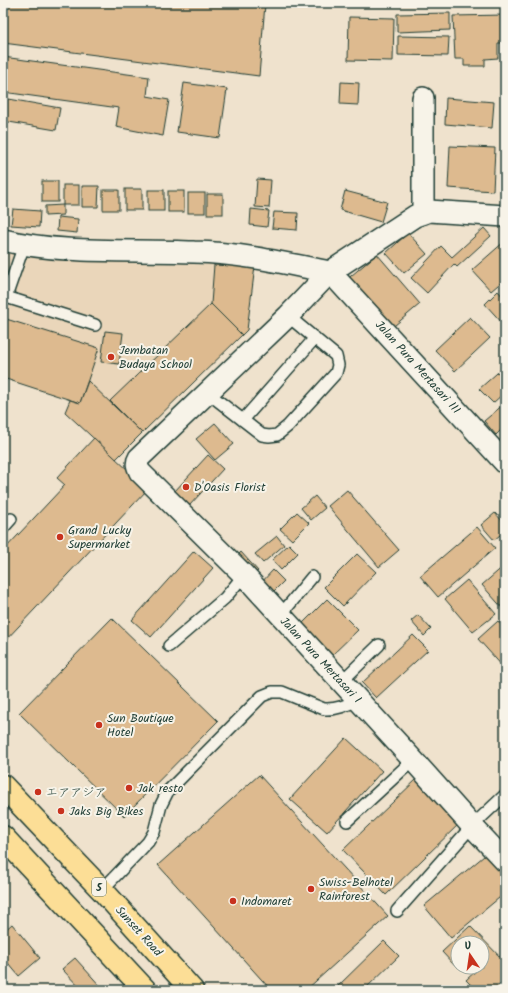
<svg xmlns="http://www.w3.org/2000/svg" width="508" height="993" viewBox="0 0 508 993" font-family="Kalam,'Klee One',sans-serif">
  <style>
    .built { fill: #ead6ba }
    .building { fill: #ddba8f; stroke: #1f3d34 }
    .lines { fill: none; stroke-linecap: round; stroke-linejoin: round }
    .lane-casing { stroke: #1f3d34; stroke-width: 14 }
    .street-casing { stroke: #1f3d34; stroke-width: 24 }
    .highway-casing { stroke: #1f3d34; stroke-width: 25 }
    .lane { stroke: #f7f3e8; stroke-width: 11 }
    .street { stroke: #f7f3e8; stroke-width: 21 }
    .highway { stroke: #fcde96; stroke-width: 22 }
    .poi-dot { fill: #c8321e; stroke: #f7f3e8; stroke-width: 1.5 }
    .labels { text-anchor: middle; stroke-width: 4; stroke-linejoin: round; paint-order: stroke }
    .shield { fill: #f7f3e8; stroke: #60746a; stroke-width: 1 }
    .shield-label { font-size: 11px; font-weight: bold; fill: #1f3d34 }
    .poi-label { font-size: 12px; fill: #1f3d34; stroke: #f7f3e8; text-anchor: start }
    .street-label { font-size: 12px; fill: #1f3d34; stroke: #f7f3e8 }
  </style>
  <rect width="100%" height="100%" fill="#efe2cd"/>
  <filter id="ink" filterUnits="userSpaceOnUse"><feTurbulence type="fractalNoise" baseFrequency=".025" numOctaves="2"/><feDisplacementMap in="SourceGraphic" scale="8" xChannelSelector="R" yChannelSelector="G"/><feConvolveMatrix kernelMatrix="1 2 1 2 8 2 1 2 1" color-interpolation-filters="sRGB"/></filter>
  <g filter="url(#ink)">
    <path class="built" d="M3 249 91 261 255 266 247 330 116 459 65 412 70 400 3 378Z"/>
    <g class="building">
      <path d="M3 3H252L265 4 259 76 3 43Z"/>
      <path d="M450 13V30L397 32V14Z"/>
      <path d="M505 15V43H498V58L485 59V66H464V59H455L453 16Z"/>
      <path d="M349 17 394 18 393 61 348 60Z"/>
      <path d="M398 36 449 37 448 56 398 55Z"/>
      <path d="M3 57 149 77 147 96 169 100 163 136 116 127 119 108 3 92Z"/>
      <path d="M341 82 359 83 358 105 340 104Z"/>
      <path d="M184 83 227 89 220 138 177 132Z"/>
      <path d="M3 98 60 108 56 130 3 121Z"/>
      <path d="M446 98 494 102 492 128 445 124Z"/>
      <path d="M450 146 495 148 493 191 448 188Z"/>
      <path d="M257 179 271 180 269 208 255 207Z"/>
      <rect x="42" y="181" width="16" height="21"/>
      <rect x="63" y="185" width="16" height="20"/>
      <path d="M82 186H99L98 207H82Z"/>
      <rect x="125" y="189" width="17" height="21"/>
      <rect x="103" y="190" width="16" height="20"/>
      <rect x="148" y="190" width="16" height="21"/>
      <rect x="168" y="191" width="16" height="21"/>
      <path d="M345 191 387 202 381 222 340 210Z"/>
      <rect x="188" y="193" width="17" height="20"/>
      <rect x="207" y="194" width="16" height="20"/>
      <path d="M63 205V215L45 216V206Z"/>
      <path d="M13 209 40 211 39 227 11 225Z"/>
      <path d="M251 209 269 211 267 227 250 225Z"/>
      <path d="M274 212 298 213 297 230 272 228Z"/>
      <path d="M58 217 78 219 77 233 57 231Z"/>
      <path d="M484 228 491 236 457 267 454 264 427 293 411 278 441 246 452 257Z"/>
      <path d="M408 233 427 254 404 273 386 253Z"/>
      <path d="M505 241V279L491 291 472 270Z"/>
      <path d="M377 254 420 304 388 331 345 281Z"/>
      <path d="M214 265 255 266 247 330 242 335 211 304Z"/>
      <path d="M498 291 505 299V326L485 304Z"/>
      <path d="M211 304 242 335 142 433 110 401Z"/>
      <path d="M470 317 490 338 455 371 435 350Z"/>
      <path d="M3 318 99 348 80 403 3 378Z"/>
      <path d="M105 331 123 333 119 364 101 362Z"/>
      <path d="M505 366V392L493 403 479 389Z"/>
      <path d="M88 381 142 433 116 459 65 412 70 400 80 403Z"/>
      <path d="M504 404 505 426 496 435 484 421Z"/>
      <path d="M215 423 234 444 215 460 196 439Z"/>
      <path d="M94 438 148 489 3 643V551L65 485 57 478Z"/>
      <path d="M208 455 223 469 189 506 174 492Z"/>
      <path d="M347 490 399 550 379 567 328 506Z"/>
      <path d="M315 496 325 508 311 520 301 508Z"/>
      <path d="M297 512 309 523 292 540 280 529Z"/>
      <path d="M495 513 505 524V531L494 540 481 525Z"/>
      <path d="M477 527 495 548 438 597 420 576Z"/>
      <path d="M277 536 284 545 263 563 255 554Z"/>
      <path d="M289 544 298 553 281 570 272 560Z"/>
      <path d="M194 551 213 568 151 637 132 620Z"/>
      <path d="M241 552 258 571 250 578 234 559Z"/>
      <path d="M357 554 376 572 343 606 324 587Z"/>
      <path d="M505 565V611L482 585Z"/>
      <path d="M273 570 284 581 271 594 260 584Z"/>
      <path d="M467 580 496 614 473 632 445 599Z"/>
      <path d="M327 599 358 630 331 656 300 626Z"/>
      <path d="M418 615 431 629 424 636 411 621Z"/>
      <path d="M112 618 218 721 124 816 19 713Z"/>
      <path d="M498 621 505 629V669L478 639Z"/>
      <path d="M413 635 428 650 376 698 362 683Z"/>
      <path d="M346 738 382 771 327 832 290 799Z"/>
      <path d="M259 775 388 916 306 990H271L158 865Z"/>
      <path d="M418 778 461 822 386 895 343 850Z"/>
      <path d="M490 851 505 869V893L451 938 424 906Z"/>
      <path d="M12 924 40 958 19 976 3 957V932Z"/>
      <path d="M470 926 505 962V979L493 990H476L466 980 478 969 476 967H482V943H458V962L454 965 442 952Z"/>
      <path d="M384 941 399 956 364 990H338L336 988Z"/>
      <path d="M75 958 102 988 99 990H82L62 969Z"/>
    </g>
    <g class="lines">
      <defs>
        <g id="lane">
          <path d="M3 296 6 297 24 245"/>
          <path d="M6 297 95 325"/>
          <path d="M208 393 262 435 269 436 277 435 288 426 336 373 338 365 336 356 288 316"/>
          <path d="M243 420 315 338"/>
          <path d="M3 528 11 519"/>
          <path d="M280 616 312 577"/>
          <path d="M169 646 225 598 244 575"/>
          <path d="M341 682 379 645"/>
          <path d="M347 821 413 760"/>
          <path d="M102 890 148 842 154 832 161 805 168 791 262 696 272 692H282L324 709C336 710 347 705 358 700"/>
          <path d="M397 911 472 826 505 795"/>
        </g>
        <g id="street">
          <path d="M423 213V98"/>
          <path d="M505 216 429 211 415 216 330 272 288 316 139 458C136 463 137 466 140 472L244 575 413 760 472 826 505 861"/>
          <path d="M3 240C66 255 131 249 194 252 241 253 285 263 330 272"/>
          <path d="M330 272 505 463"/>
        </g>
        <g id="highway">
          <path d="M3 786 102 890 192 990"/>
          <path d="M3 837 145 990"/>
        </g>
      </defs>
      <use href="#lane" class="lane-casing"/>
      <use href="#street" class="street-casing"/>
      <use href="#highway" class="highway-casing"/>
      <use href="#lane" class="lane"/>
      <use href="#street" class="street"/>
      <use href="#highway" class="highway"/>
    </g>
  </g>
  <g class="poi-dot">
    <circle cx="111" cy="357" r="4"/>
    <circle cx="186" cy="487" r="4"/>
    <circle cx="60" cy="537" r="4"/>
    <circle cx="99" cy="725" r="4"/>
    <circle cx="129" cy="788" r="4"/>
    <circle cx="38" cy="792" r="4"/>
    <circle cx="61" cy="811" r="4"/>
    <circle cx="311" cy="889" r="4"/>
    <circle cx="233" cy="901" r="4"/>
  </g>
  <g class="labels">
    <rect class="shield" x="92" y="878" width="14" height="18" rx="3"/>
    <g class="shield-label">
      <text x="99" y="891">5</text>
    </g>
    <g class="poi-label">
      <text x="119" y="354">Jembatan<tspan x="119" dy="14">Budaya School</tspan></text>
      <text x="194" y="491">D'Oasis Florist</text>
      <text x="68" y="534">Grand Lucky<tspan x="68" dy="14">Supermarket</tspan></text>
      <text x="107" y="722">Sun Boutique<tspan x="107" dy="14">Hotel</tspan></text>
      <text x="137" y="792">Jak resto</text>
      <text x="46" y="796">エアアジア</text>
      <text x="69" y="815">Jaks Big Bikes</text>
      <text x="319" y="886">Swiss-Belhotel<tspan x="319" dy="14">Rainforest</tspan></text>
      <text x="241" y="905">Indomaret</text>
    </g>
    <g class="street-label">
      <text transform="translate(418 367) rotate(48)" y="4">Jalan Pura Mertasari III</text>
      <text transform="translate(321 660) rotate(47)" y="4">Jalan Pura Mertasari I</text>
      <text transform="translate(139 931) rotate(48)" y="4">Sunset Road</text>
    </g>
  </g>
  <rect width="508" height="993" fill="none" stroke="#f7f3e8" stroke-width="16"/>
  <rect x="8" y="8" width="492" height="977" fill="none" stroke="#1f3d34" stroke-width="1.5" filter="url(#ink)"/>
  <g transform="translate(470 955) rotate(347)"><circle r="19" fill="#f7f3e8" stroke="#a1aaa0"/>
  <path d="M0-3L7 15L0 10L-7 15Z" fill="#c8321e"/>
  <text y="-6" font-size="11" font-weight="bold" text-anchor="middle" fill="#1f3d34">U</text>
  </g>
</svg>
